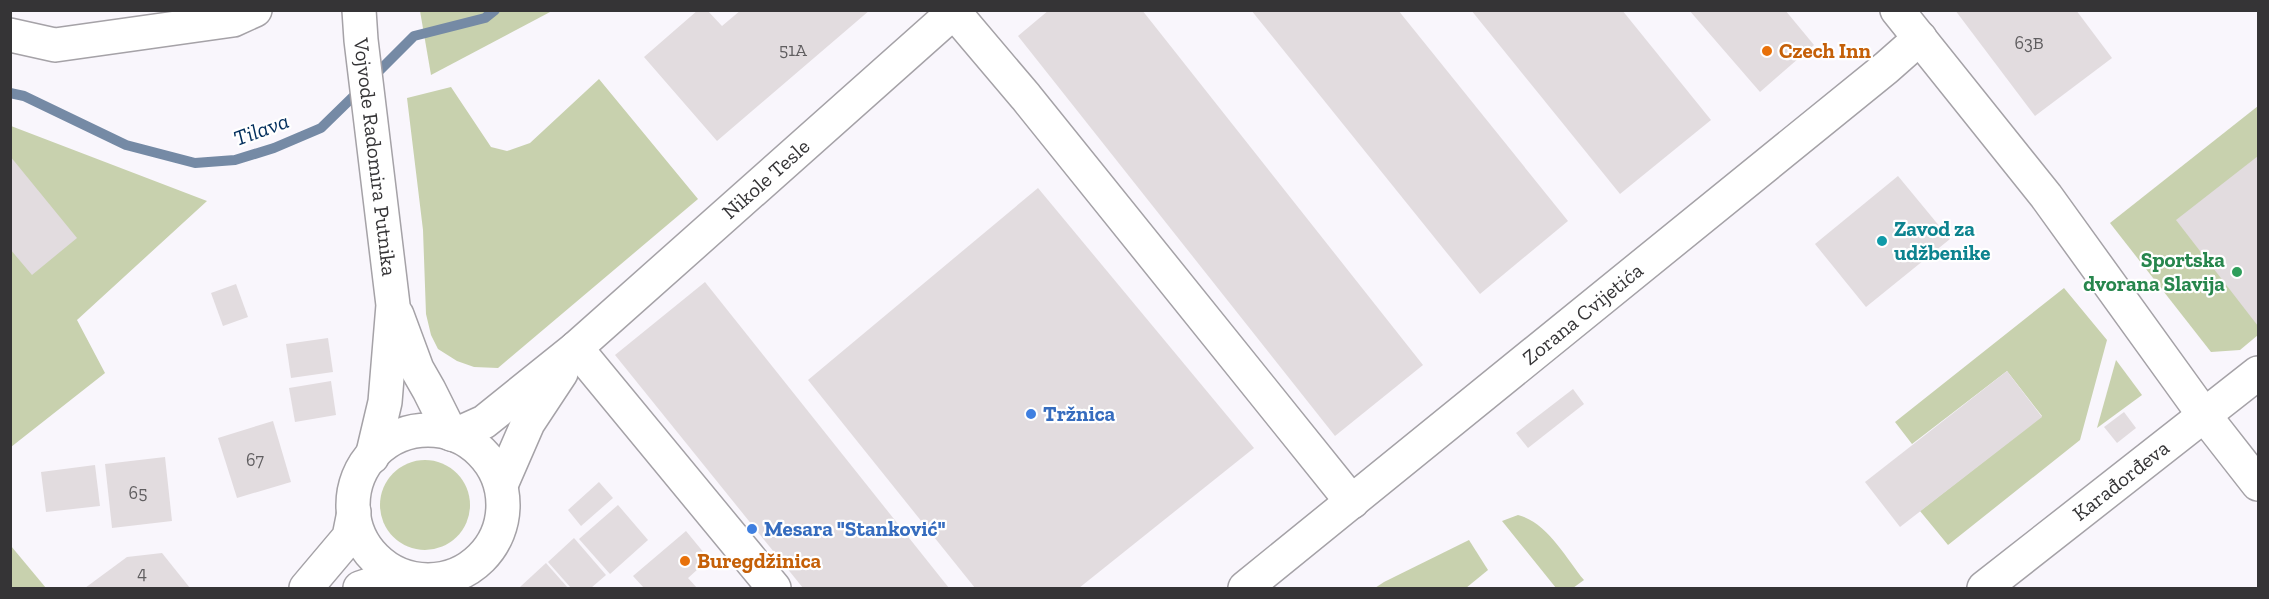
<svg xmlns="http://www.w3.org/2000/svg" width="2269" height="599" viewBox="0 0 2269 599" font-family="'Zilla Slab',serif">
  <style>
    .green { fill: #c8d1ae }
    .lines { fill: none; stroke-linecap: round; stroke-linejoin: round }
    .stream { stroke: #758aa5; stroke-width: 10 }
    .building { fill: #e2dcdf }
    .minor-casing { stroke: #a5a2a7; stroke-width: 36 }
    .major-casing { stroke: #a5a2a7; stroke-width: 36 }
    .minor { stroke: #fff; stroke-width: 33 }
    .major { stroke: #fff; stroke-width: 33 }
    .food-dot { fill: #e8710a; stroke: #fff; stroke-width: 2 }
    .culture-dot { fill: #0f9aa8; stroke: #fff; stroke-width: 2 }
    .leisure-dot { fill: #2e9e5b; stroke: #fff; stroke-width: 2 }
    .shop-dot { fill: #3f7fe0; stroke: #fff; stroke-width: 2 }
    .labels { text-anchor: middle; stroke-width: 4.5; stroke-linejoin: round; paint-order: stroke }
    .number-label { font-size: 18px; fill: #605e60 }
    .food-label { font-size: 21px; font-weight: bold; fill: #c56008; stroke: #fff; text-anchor: start }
    .street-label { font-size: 21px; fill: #353436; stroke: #fff }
    .culture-label { font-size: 21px; font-weight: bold; fill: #0d838f; stroke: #fff; text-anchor: start }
    .leisure-label { font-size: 21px; font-weight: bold; fill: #27864d; stroke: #fff; text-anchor: end }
    .shop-label { font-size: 21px; font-weight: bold; fill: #366cbe; stroke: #fff; text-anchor: start }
    .water-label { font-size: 22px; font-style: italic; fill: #022e5c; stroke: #fff }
  </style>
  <rect width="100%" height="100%" fill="#f9f6fc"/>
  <g class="green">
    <path d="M420 11V10L552 11 431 75Z"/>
    <path d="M599 79 698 199 498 368 474 367 457 361 438 349 431 335 426 314 423 230 407 98 451 87 491 147 507 151 530 143Z"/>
    <path d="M2258 106V335L2240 350 2211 352 2110 223Z"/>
    <path d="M11 126 207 201 77 320 105 373 11 447Z"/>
    <path d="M2064 288 2107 340 2080 440 1948 545 1920 511 2042 416 2007 371 1912 444 1895 422Z"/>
    <path d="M2116 360 2142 395 2097 428Z"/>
    <circle cx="425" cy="505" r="45"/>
    <path d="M1518 515C1547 522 1566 558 1584 580L1573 588H1556L1502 521Z"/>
    <path d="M1469 540 1488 570 1466 588H1375L1384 582Z"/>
    <path d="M11 546 46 588H11Z"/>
  </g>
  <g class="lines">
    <g class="stream">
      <path d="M373 77 414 36 485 18 495 10"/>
      <path d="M10 93 24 96 126 145 195 163 235 160 274 148 321 128 362 88"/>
    </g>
  </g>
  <g class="building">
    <path d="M698 10H707L722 26 741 10H870L717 141 644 57Z"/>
    <path d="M1049 10H1142L1423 365 1335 436 1018 36Z"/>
    <path d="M1251 10H1398L1568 221 1480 294Z"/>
    <path d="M1471 10H1622L1711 120 1620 194Z"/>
    <path d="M1689 10H1785L1814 45 1760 92Z"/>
    <path d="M1955 10H2076L2112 58 2035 116Z"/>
    <path d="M10 156 77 238 32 275 10 249Z"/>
    <path d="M2258 156V326L2176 220Z"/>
    <path d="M1898 176 1950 239 1866 307 1815 244Z"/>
    <path d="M1038 188 1254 448 1079 588H975L808 380Z"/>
    <path d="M705 282 949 588H803L615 355Z"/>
    <path d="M236 284 248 317 223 326 211 293Z"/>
    <path d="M328 338 333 372 291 378 286 344Z"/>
    <path d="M2007 371 2042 417 1900 527 1865 482Z"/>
    <path d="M331 381 336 415 295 422 289 388Z"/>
    <path d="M1573 389 1584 404 1528 448 1516 433Z"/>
    <path d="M2124 412 2136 428 2117 443 2104 427Z"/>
    <path d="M273 421 291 482 237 498 218 438Z"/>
    <path d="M165 457 172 521 112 528 105 464Z"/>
    <path d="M95 465 100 506 46 512 41 472Z"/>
    <path d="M599 482 613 498 581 526 568 510Z"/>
    <path d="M618 505 648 540 610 574 579 539Z"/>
    <path d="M686 531 709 559 688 578 697 588H644L633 576Z"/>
    <path d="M574 538 606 575 591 588H571L548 562Z"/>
    <path d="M162 553 190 588H85L127 557Z"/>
    <path d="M546 563 568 588H521L520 587Z"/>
  </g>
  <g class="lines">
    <defs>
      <g id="minor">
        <path d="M1897 10 2046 196 2204 415 2258 484"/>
        <path d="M954 12 1026 97 1352 502"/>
        <path d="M10 35 55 45 233 20 255 10"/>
        <path d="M576 348 774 588"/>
        <path id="s1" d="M455 435 484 422 576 348 956 10"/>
        <path d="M501 485 528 423 561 373"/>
        <path id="s2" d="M1245 588 1886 68 1920 38"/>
        <path id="s3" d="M1984 588 2258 373"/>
      </g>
      <g id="major">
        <path id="s4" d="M359 10 361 40 393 305 385 402 372 457"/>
        <path d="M397 315 417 369 429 390 451 434"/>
        <circle cx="428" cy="505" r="75"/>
        <path d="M306 588 349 537 354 512"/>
        <path d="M360 588 399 575"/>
      </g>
    </defs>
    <use href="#minor" class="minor-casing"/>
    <use href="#major" class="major-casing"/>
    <use href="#minor" class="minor"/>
    <use href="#major" class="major"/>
  </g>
  <g class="food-dot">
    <circle cx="1767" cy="51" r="6"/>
    <circle cx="685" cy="561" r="6"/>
  </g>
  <circle class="culture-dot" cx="1882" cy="241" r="6"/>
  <circle class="leisure-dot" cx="2237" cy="272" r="6"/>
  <g class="shop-dot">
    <circle cx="1031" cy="414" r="6"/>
    <circle cx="752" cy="529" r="6"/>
  </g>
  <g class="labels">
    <g class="number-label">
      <text x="2029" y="49">63B</text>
      <text x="793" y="56">51A</text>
      <text x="255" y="466">67</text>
      <text x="138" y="499">65</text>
      <text x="142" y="579">4</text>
    </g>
    <g class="food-label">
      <text x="1779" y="58">Czech Inn</text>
      <text x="697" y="568">Buregdžinica</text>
    </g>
    <g class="street-label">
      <text dy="7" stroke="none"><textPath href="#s4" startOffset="148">Vojvode Radomira Putnika</textPath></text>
      <text dy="7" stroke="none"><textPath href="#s1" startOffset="404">Nikole Tesle</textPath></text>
      <text dy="7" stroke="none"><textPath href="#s2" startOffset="435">Zorana Cvijetića</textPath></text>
      <text dy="7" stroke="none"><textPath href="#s3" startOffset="174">Karađorđeva</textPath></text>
    </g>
    <g class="culture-label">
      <text x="1894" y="236">Zavod za<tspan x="1894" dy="24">udžbenike</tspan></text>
    </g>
    <g class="leisure-label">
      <text x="2225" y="267">Sportska<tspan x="2225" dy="24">dvorana Slavija</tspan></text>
    </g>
    <g class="shop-label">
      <text x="1043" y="421">Tržnica</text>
      <text x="764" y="536">Mesara "Stanković"</text>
    </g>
    <g class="water-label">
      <text transform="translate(261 129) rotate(-20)" y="8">Tilava</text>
    </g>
  </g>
  <rect width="2269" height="599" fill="none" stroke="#353436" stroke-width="24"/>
</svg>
